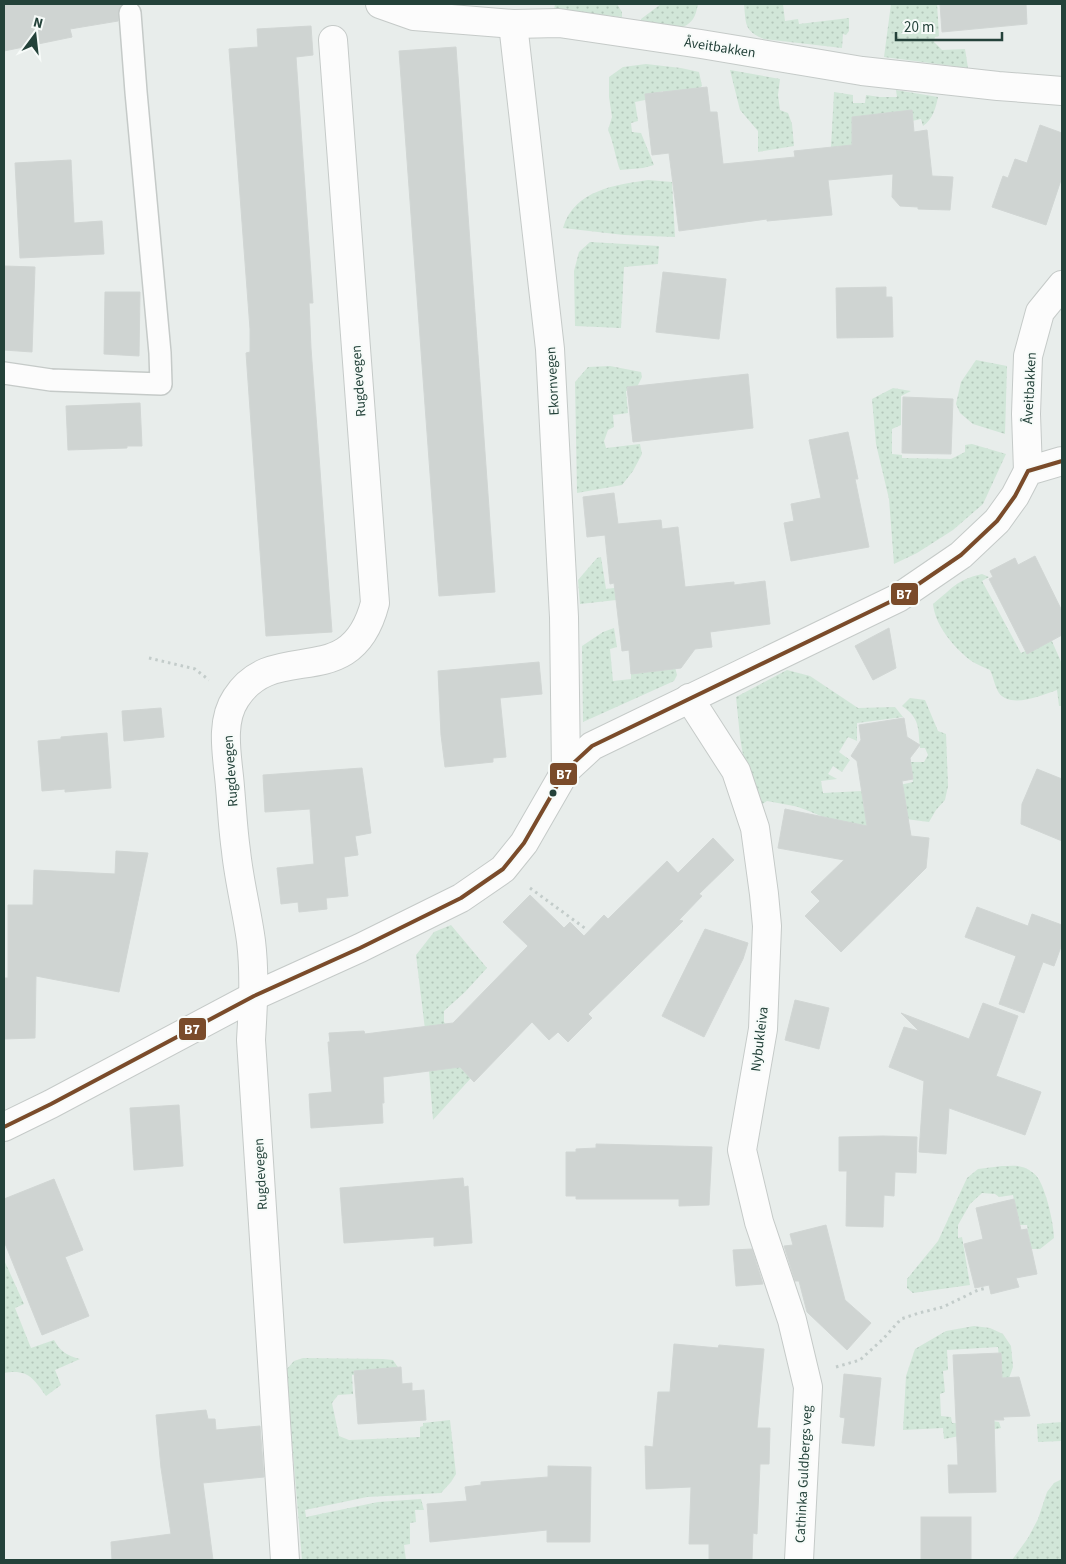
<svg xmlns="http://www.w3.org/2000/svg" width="1066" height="1564" viewBox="0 0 1066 1564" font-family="'Source Sans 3',sans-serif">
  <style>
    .grass { fill: url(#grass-dots) }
    .building { fill: #cfd4d2; stroke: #d1d6d4 }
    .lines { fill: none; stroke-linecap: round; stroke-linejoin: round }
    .lane-casing { stroke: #c5cac8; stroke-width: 24 }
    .street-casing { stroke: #c5cac8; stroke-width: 30 }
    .path { stroke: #c3ccca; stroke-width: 3; stroke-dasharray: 2.5 4; stroke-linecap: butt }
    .lane { stroke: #fcfcfc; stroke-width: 21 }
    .street { stroke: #fcfcfc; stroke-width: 28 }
    .bus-1-casing { stroke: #f7fbf9; stroke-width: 8 }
    .bus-1 { stroke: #7a4b2a; stroke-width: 4 }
    .bus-dot { fill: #24423a; stroke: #f7fbf9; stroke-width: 2 }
    .labels { text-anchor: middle; stroke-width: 4; stroke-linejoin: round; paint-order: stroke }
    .street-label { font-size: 14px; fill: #24423a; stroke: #f7fbf9 }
    .line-badge { stroke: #f7fbf9; stroke-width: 2 }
    .badge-label { font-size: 14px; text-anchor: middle; font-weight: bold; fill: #fff }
  </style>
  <defs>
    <pattern id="grass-dots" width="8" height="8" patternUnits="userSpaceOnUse" patternTransform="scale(1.25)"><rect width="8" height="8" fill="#d1e6d8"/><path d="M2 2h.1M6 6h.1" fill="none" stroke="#b3c6ba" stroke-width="1.8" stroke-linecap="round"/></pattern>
  </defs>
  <rect width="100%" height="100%" fill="#e8edeb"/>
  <g class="grass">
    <path d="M555 4H617L622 12V17L554 10Z"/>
    <path d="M661 4H698C697 8 696 15 693 19 681 36 658 26 641 23V19Z"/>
    <path d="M744 4H783L785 21 798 19 799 24 849 18V31L846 35 843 34 842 48 764 39C744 31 746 24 744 4Z"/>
    <path d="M891 4H937L939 36 935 37 934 42 942 50 965 49 968 68 884 57Z"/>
    <path d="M646 64 681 68 699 72 702 86 693 92 665 96 663 91 657 93 655 98 635 102 638 121 631 123 632 132 641 133 654 165 643 168 620 170C615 157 614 143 608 130L612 117 609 97V77L623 67Z"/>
    <path d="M730 70 780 79 778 95 780 110 788 113 792 124 794 146 758 152V131L740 110Z"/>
    <path d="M896 90 938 97C936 107 933 119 923 126L921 119 912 121 855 157 843 158 845 179H835L826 156 831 147 834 92 853 95V103H865L866 95 880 97H897Z"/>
    <path d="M648 180 672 182 675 237 624 235 563 228C574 190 615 185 648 180Z"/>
    <path d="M590 242 659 246 658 264 624 267 621 328 575 326 574 271 579 252Z"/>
    <path d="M976 360 1007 366 1005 434 973 424 960 413 956 404 961 382Z"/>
    <path d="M610 366 641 372 642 377 636 389 626 391 628 413 613 415 614 427 608 430 604 441 606 448 640 444 642 454 633 471 622 485 577 493 575 382 588 367Z"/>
    <path d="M893 388 911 391 901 396V425L892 429V454L902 455V458L951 459 965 452V445L972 444 1006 454 983 504 953 530 917 553 894 564 889 499 876 444 872 399Z"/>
    <path d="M601 557 606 589 622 587 662 595 580 604 578 580 597 558Z"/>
    <path d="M982 574 989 577 982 581 1021 653 1051 639 1062 664V706H1059L1057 690C1042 695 1011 709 999 693 995 687 993 676 990 670 981 666 970 662 963 654 949 641 935 623 933 604 953 588 956 580 982 574Z"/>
    <path d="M614 628 617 647 610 649 613 681 631 679V673L675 667 677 675 674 681 583 722 582 646 603 632Z"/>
    <path d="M787 670 810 676 858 708 895 707 903 717 857 723V741L848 737 839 752 850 760 842 772 833 766 828 774 837 779 821 781 823 793 862 791 867 826C842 830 818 812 794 806 785 804 776 803 767 801L756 808 745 767 740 737 736 697Z"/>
    <path d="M910 698 925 700 938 731 946 734 948 786 945 800 936 810 929 822 906 819 900 785 913 782 910 762H924L928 755 925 748H920C918 728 920 718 902 706Z"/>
    <path d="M451 925 487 968 465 992 444 1011V1022L450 1030 453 1061 471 1078 433 1120 427 1046 416 955 434 932Z"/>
    <path d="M1002 1166C1009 1166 1016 1165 1022 1167 1027 1168 1036 1174 1038 1178 1046 1190 1054 1224 1054 1238L1040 1249H1031L1027 1225H1019L1013 1195 999 1197 995 1194 982 1193 970 1204 958 1225V1238L962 1237 970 1285 913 1293 907 1288V1279L938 1241 967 1178 978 1169Z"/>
    <path d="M4 1260 24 1304 15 1308 31 1348 54 1340C60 1351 67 1356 80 1359L55 1370 61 1385 46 1396C33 1378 28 1369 4 1373Z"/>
    <path d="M974 1326 990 1328 1003 1334 1011 1346 1013 1367 1008 1381H1001L998 1347 947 1350 948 1370 943 1371 945 1392 940 1394 941 1416 951 1417 952 1423C968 1424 984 1419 999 1422L1001 1428 944 1439 943 1428 903 1430 906 1376 915 1349 946 1331Z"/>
    <path d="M303 1358 383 1359 393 1360 401 1372 352 1375 353 1394 338 1395 332 1403 339 1436 349 1440 420 1437V1427L423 1426V1423L450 1420 456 1474 451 1482 441 1493 367 1497 305 1510 306 1517 378 1502 421 1499 424 1510H415L416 1522 410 1523V1544L404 1545 406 1560H302L286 1370 294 1361Z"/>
    <path d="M1062 1422V1441L1038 1442 1037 1424Z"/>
    <path d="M1062 1479 1061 1560H1012L1028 1538 1038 1519 1047 1492 1054 1483Z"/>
  </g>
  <g class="building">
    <path d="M4 4H122L119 8 118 21 70 29 72 37 4 51Z"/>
    <path d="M940 4H1026L1027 24 942 32Z"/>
    <path d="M311 26 313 55 296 57 313 303H309L311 348 332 632 266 636 246 353 250 352V329L229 49 258 47 257 29Z"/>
    <path d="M456 47 495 592 439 596 399 51Z"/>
    <path d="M707 87 710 112H717L723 164 795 157 794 151 852 145V117L912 110 914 132 927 130 932 176 953 177 950 210 918 209V207L900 206 892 197 893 174 828 180 832 215 767 221V219L679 231 669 153 652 155 645 94Z"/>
    <path d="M1040 125 1062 133V177L1046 225 992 207 1003 176 1008 178 1015 159 1027 163Z"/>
    <path d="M71 160 74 223 102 221 104 254 20 258 15 163Z"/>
    <path d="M4 266 35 267 32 352 4 350Z"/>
    <path d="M663 272 726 279 719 339 656 332Z"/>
    <path d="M886 287V297H892L893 337 837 338 836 288Z"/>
    <path d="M105 292H140L139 356 104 354Z"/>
    <path d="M748 374 753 428 633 442 627 387Z"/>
    <path d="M903 397 953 399 951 454 902 453Z"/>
    <path d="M140 403 142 446H127V448L68 450 66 406Z"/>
    <path d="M848 432 858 479H855L869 547 791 561 784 523 794 521 791 504 821 498 809 440Z"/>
    <path d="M614 493 618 524 661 520 662 529 678 527 685 587 734 582V585L765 581 770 624 710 632 712 647 695 649 681 668 631 674 629 650 622 651 614 583 610 584 605 535 587 537 583 497Z"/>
    <path d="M1035 556 1062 611V635L1027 654 989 579 993 577 990 571 1015 558 1018 565Z"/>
    <path d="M889 628 896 668 873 680 855 646Z"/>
    <path d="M539 662 542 694 500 698 506 757 493 758V762L445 767 441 735 438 671Z"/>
    <path d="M161 708 164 737 124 741 122 711Z"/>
    <path d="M904 718 907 737 920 745 910 758 913 779 902 781 911 836 929 838 926 868 841 952 805 916 820 901 811 892 844 860 778 848 785 809 867 826 857 761 851 756 861 740 859 725Z"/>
    <path d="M107 733 111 788 65 792V789L42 791 38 741 61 739V737Z"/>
    <path d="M362 768 371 833 355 836 358 855 344 857 348 896 326 898 327 909 299 912 298 902 281 904 277 868 314 864 310 809 265 812 263 775Z"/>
    <path d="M1037 769 1062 779V841L1021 824 1022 804Z"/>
    <path d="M713 838 734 860 699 894 702 896 679 920 683 921 588 1014 592 1018 568 1042 558 1032 549 1040 532 1022 474 1082 460 1067 383 1077 384 1103H382L383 1123 311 1128 309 1094 332 1092 328 1042H330L329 1033 364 1031 365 1034 453 1023 528 946 503 922 530 895 564 928 570 922 584 936 604 915 608 919 667 861 678 873Z"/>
    <path d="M116 851 148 853 119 992 36 976 35 1038 4 1039V978H8V905H33L34 870 115 874Z"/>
    <path d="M977 907 1028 926 1032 914 1062 925V944L1054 966 1043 962 1024 1013 999 1004 1016 956 965 937Z"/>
    <path d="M705 929 748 943 743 959 704 1037 662 1016Z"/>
    <path d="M795 1000 829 1008 819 1049 785 1040Z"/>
    <path d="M983 1003 1018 1016 996 1076 1041 1092 1025 1135 949 1108 946 1154 919 1152 924 1081 889 1067 904 1027 919 1031 901 1013 969 1039Z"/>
    <path d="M179 1105 183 1166 134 1170 130 1108Z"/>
    <path d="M883 1136 917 1137 916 1173 895 1172 894 1196 884 1195 883 1227 846 1226 847 1171H839V1137Z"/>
    <path d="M596 1144 712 1147 709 1205 679 1206V1199H576V1196H566V1152H576V1149L596 1148Z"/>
    <path d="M463 1178 464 1187 468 1186 472 1243 434 1246V1237L344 1243 340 1188Z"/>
    <path d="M54 1179 83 1250 65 1257 89 1316 42 1335 4 1241V1199Z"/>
    <path d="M1014 1199 1021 1230 1027 1229 1037 1274 1016 1278 1019 1287 991 1294 989 1285 975 1288 964 1244 983 1239 976 1208Z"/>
    <path d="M826 1225 845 1300 871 1323 847 1350 807 1312 799 1281H795L784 1246 793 1245 790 1234Z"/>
    <path d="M752 1249 763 1284 736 1286 733 1250Z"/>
    <path d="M674 1344 718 1348 719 1345 764 1349 757 1428H770L769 1464H760L757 1534 753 1533 752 1560H709V1544H689L691 1487 646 1489 645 1446 653 1447 658 1392H670Z"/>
    <path d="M1001 1353 1002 1378 1019 1377 1030 1416 1003 1417 1004 1420H994L996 1492 949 1493 948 1465H958L953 1355Z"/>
    <path d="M401 1367 402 1384 412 1383V1391L424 1390 426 1420 358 1424 354 1371Z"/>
    <path d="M844 1374 881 1378 874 1446 842 1443 845 1418 840 1417Z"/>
    <path d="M206 1410 208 1419H215L216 1430 260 1426 264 1477 203 1483 213 1560H112L111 1542 171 1534 161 1468 156 1415Z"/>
    <path d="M548 1466 591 1467 590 1542H547V1530L430 1542 427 1504 467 1501 465 1487 481 1485V1482L548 1477Z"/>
    <rect x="921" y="1517" width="50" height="43"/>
  </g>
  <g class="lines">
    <defs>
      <path id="lane" d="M4 373 51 380 161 384 160 353 136 92 130 13"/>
      <g id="street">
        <path d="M380 4 414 16 513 24 559 23 701 44 862 71 998 86 1062 91"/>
        <path d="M513 24 550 349 564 617 566 770"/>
        <path d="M1028 471 1026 414 1028 356 1040 312 1062 285"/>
        <path d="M689 698 736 771 755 828 764 894 767 926 763 1029 742 1150 759 1222 792 1320 808 1387 799 1560"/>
        <path d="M4 1127 51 1104 254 996 360 948 461 898 503 869 524 843 566 770 592 746 898 598 961 555 997 521 1015 496 1028 471 1062 461"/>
        <path d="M285 1560 251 1040C253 1007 255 974 251 941 247 911 239 881 236 851 233 830 232 809 230 787 228 759 219 723 236 698 275 637 351 696 375 603L333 40"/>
      </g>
    </defs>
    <use href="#lane" class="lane-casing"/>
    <use href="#street" class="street-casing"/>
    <g class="path">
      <path d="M149 658 195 669 209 680"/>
      <path d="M530 888 586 929"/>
      <path d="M836 1367 860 1360 883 1339 901 1319 919 1313 943 1307 978 1290 987 1288"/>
    </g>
    <use href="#lane" class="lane"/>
    <use href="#street" class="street"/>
    <defs>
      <path id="bus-1" d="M4 1127 51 1104 254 996 360 948 461 898 503 869 524 843 566 770 592 746 898 598 961 555 997 521 1015 496 1028 471 1062 461"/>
    </defs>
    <use href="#bus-1" class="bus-1-casing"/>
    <use href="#bus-1" class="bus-1"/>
  </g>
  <circle class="bus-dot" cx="553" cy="793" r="4.5"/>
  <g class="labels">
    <g class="street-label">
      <text transform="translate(720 47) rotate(9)" y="5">Åveitbakken</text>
      <text transform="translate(358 381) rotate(-94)" y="5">Rugdevegen</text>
      <text transform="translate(552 381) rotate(-93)" y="5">Ekornvegen</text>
      <text transform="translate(1029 388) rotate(-87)" y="5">Åveitbakken</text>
      <text transform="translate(230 771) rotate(-94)" y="5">Rugdevegen</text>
      <text transform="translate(759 1039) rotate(-83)" y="5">Nybukleiva</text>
      <text transform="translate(260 1174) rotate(-93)" y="5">Rugdevegen</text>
      <text transform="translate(803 1474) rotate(-87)" y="5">Cathinka Guldbergs veg</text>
    </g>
  </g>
  <g class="line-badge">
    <rect x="890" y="582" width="29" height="24" rx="5" fill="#7a4b2a"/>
    <rect x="549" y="762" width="29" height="24" rx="5" fill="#7a4b2a"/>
    <rect x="178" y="1017" width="29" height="24" rx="5" fill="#7a4b2a"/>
  </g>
  <g class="badge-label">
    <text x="904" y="599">B7</text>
    <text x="564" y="779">B7</text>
    <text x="192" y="1034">B7</text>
  </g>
  <rect width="1066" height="1564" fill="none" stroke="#24423a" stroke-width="10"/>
  <g transform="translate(35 35) rotate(15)" stroke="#f7fbf9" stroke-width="4" paint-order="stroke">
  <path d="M0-4L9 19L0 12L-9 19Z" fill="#24423a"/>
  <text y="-8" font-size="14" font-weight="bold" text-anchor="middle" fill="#24423a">N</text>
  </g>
  <path d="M896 32v8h106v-8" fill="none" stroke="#24423a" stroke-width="2.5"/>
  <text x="904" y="32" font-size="15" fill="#24423a" stroke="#f7fbf9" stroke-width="4" paint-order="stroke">20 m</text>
</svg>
